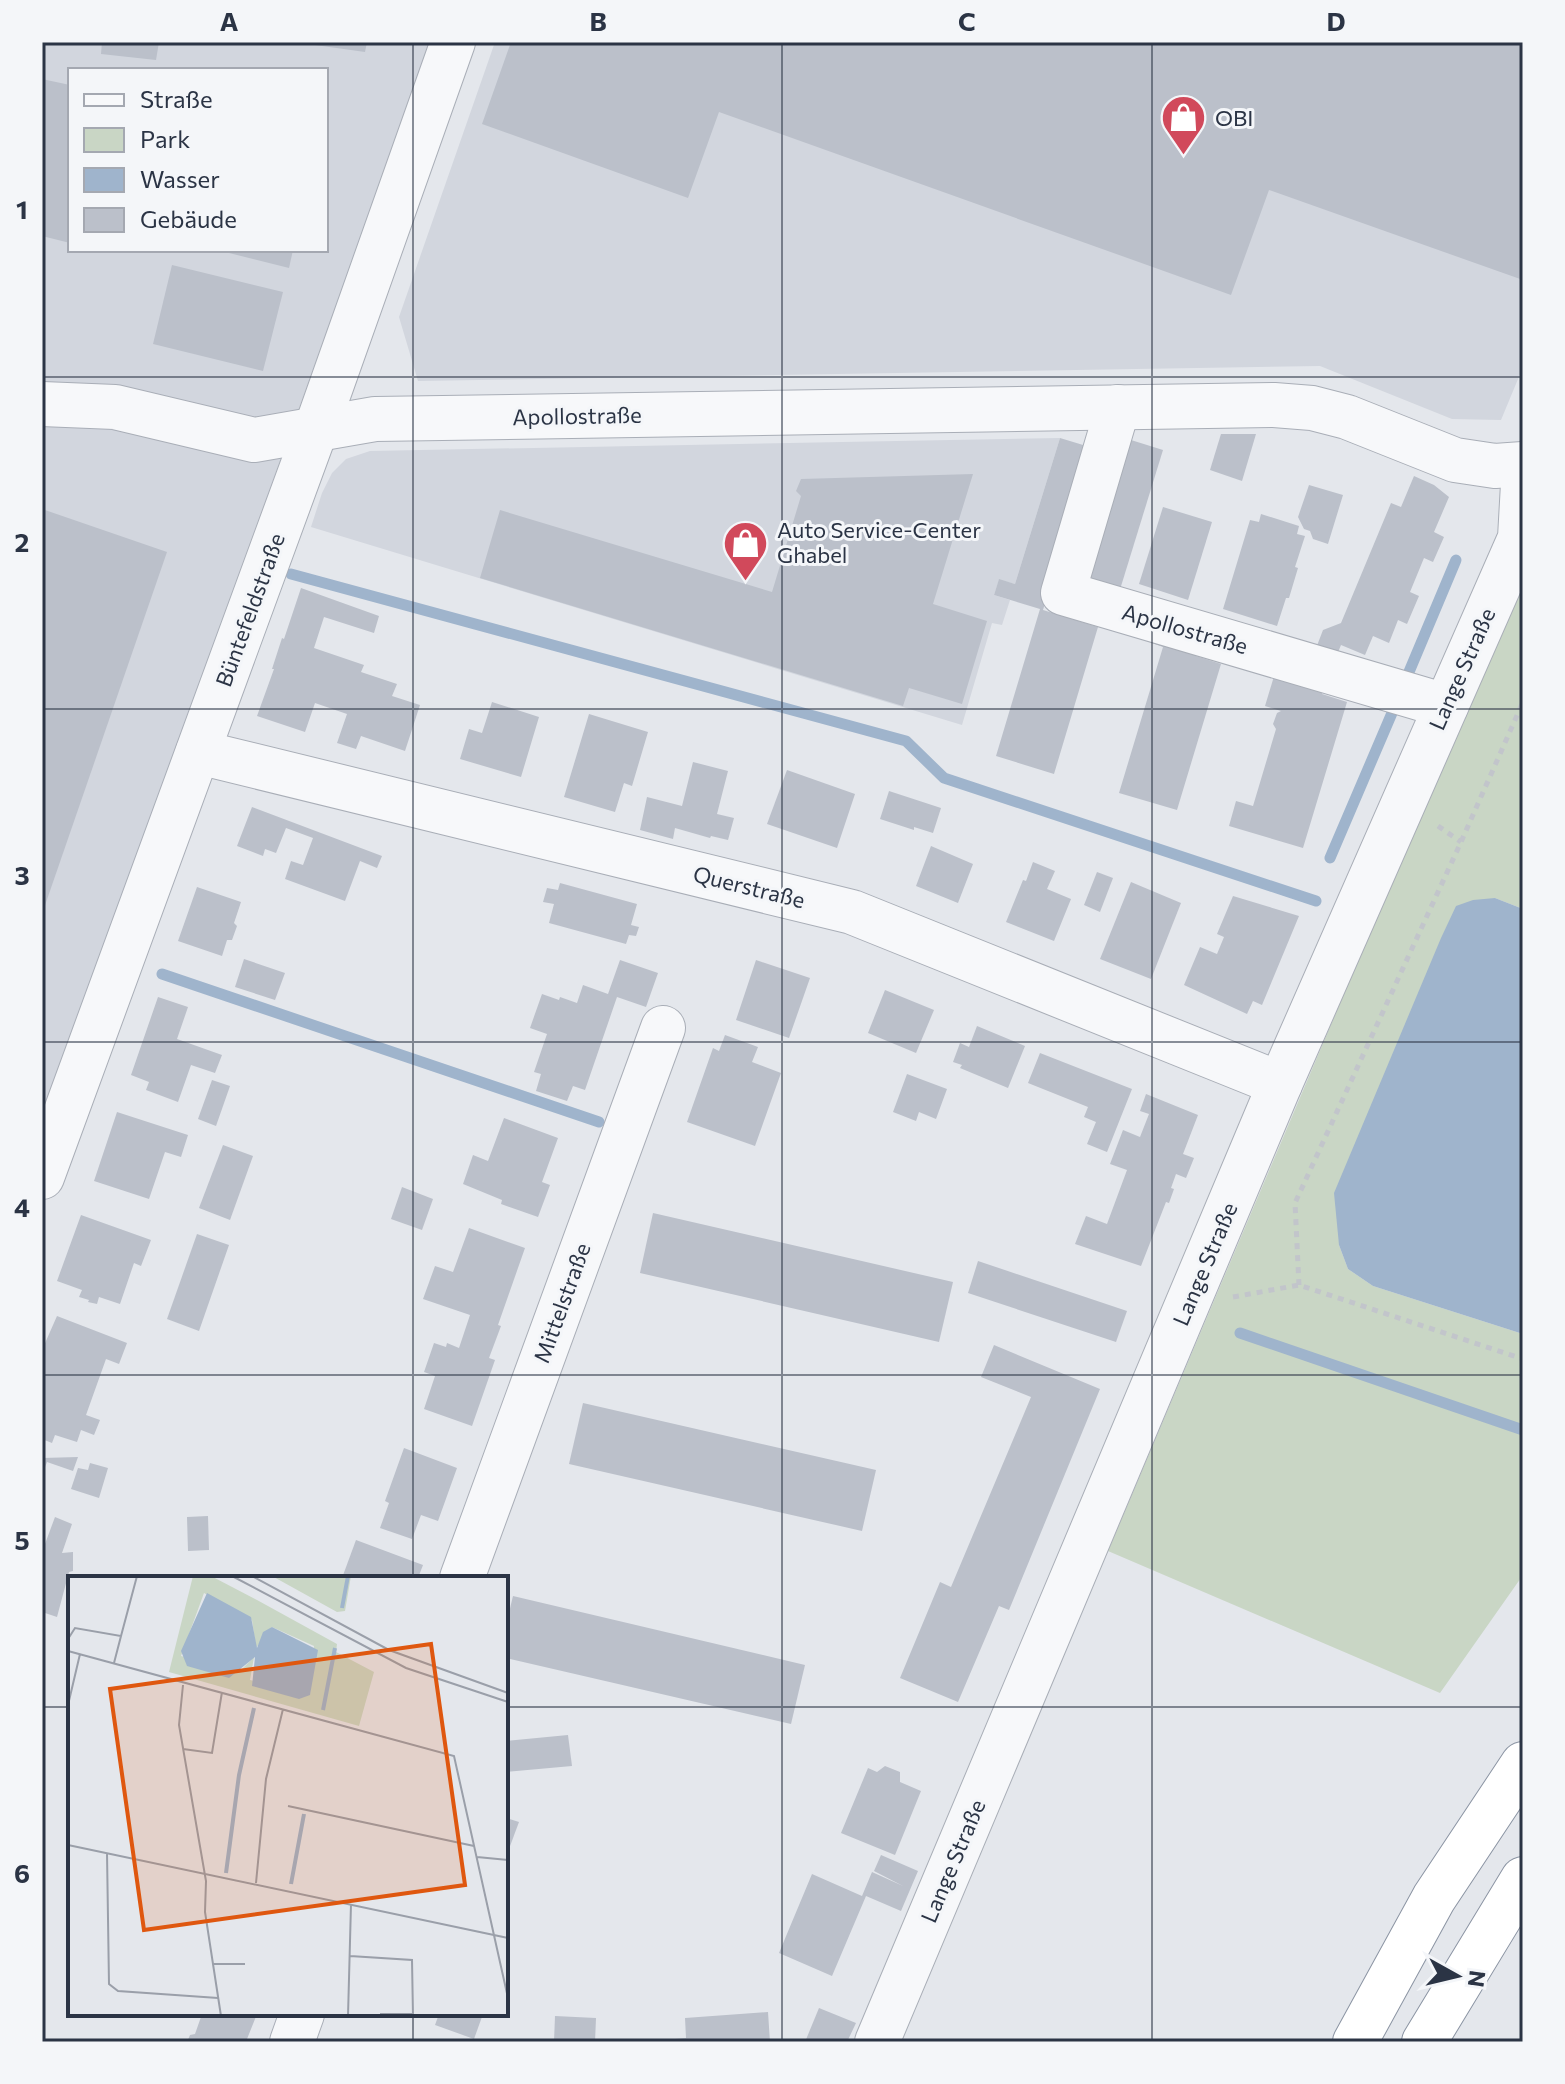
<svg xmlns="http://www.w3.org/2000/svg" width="1565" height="2084" viewBox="0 0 1565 2084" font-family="Commissioner,sans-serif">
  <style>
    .built { fill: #d2d6de; fill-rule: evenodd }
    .green { fill: #c9d6c5 }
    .water { fill: #9fb4cc }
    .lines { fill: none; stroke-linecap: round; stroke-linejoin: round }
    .stream { stroke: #9fb4cc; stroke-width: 11 }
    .building { fill: #bbc0ca }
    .minor-casing { stroke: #a9aeb7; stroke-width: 46 }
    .highway-casing { stroke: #8b94a3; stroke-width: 46 }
    .path { stroke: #c2c5cb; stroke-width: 5; stroke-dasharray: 6 6; stroke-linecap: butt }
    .minor { stroke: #f7f8fa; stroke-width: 44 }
    .highway { stroke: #fff; stroke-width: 44 }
    .grid { fill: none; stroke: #2b3445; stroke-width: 2; stroke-opacity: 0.55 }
    .labels { text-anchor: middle; stroke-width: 6; stroke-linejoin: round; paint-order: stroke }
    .poi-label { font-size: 22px; fill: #2b3445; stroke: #f4f6f9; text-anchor: start }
    .street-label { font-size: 22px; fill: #2b3445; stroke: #f4f6f9 }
    .inset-river { fill: none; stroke: #9fb4cc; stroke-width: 4 }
    .inset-road { fill: none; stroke: #9a9fa9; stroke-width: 2 }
    .view { fill: #df570f; fill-opacity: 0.15; stroke: #df570f; stroke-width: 4 }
    .inset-edge { fill: none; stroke: #2b3445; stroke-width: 4 }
    .neatline { fill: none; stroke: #2b3445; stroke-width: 3 }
    .grid-label { font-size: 26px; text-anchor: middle; font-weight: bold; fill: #2b3445 }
  </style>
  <rect width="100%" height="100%" fill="#e4e7ec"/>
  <g class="built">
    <path d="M42 42H431L42 1122ZM70 70H326V250H70Z"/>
    <path d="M495 42H1523V367L1501 420 1452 419 1320 366 418 381 399 317Z"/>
    <path d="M1060 438 1015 584 999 580 994 595 1010 600 1002 625 992 623 962 725 311 527 322 493 332 473 346 459 370 451Z"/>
  </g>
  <path class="green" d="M1523 571V909L1495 898 1339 1245 1348 1269 1373 1286 1523 1334V1575L1440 1693 1108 1551Z"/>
  <path class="water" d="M1495 898 1523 909V1334L1373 1286 1348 1269 1339 1245 1334 1193 1441 938 1456 906 1473 900Z"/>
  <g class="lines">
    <g class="stream">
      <path d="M291 574 906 741 944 778 1316 901"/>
      <path d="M1406 679 1456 560"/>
      <path d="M1330 858 1392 713"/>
      <path d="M162 974 599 1122"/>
      <path d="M1240 1333 1523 1430"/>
    </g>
  </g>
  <g class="building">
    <path d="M102 42H159L156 60 101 54Z"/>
    <path d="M308 42H367L365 52 308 44Z"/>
    <path d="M511 42H1523V280L1269 190 1231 295 719 112 688 198 482 124Z"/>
    <path d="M42 79 70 85V243L42 236Z"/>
    <path d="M217 250H293L289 268Z"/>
    <path d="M172 265 283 292 263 371 153 344Z"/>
    <path d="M1221 434H1256L1242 481 1210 470Z"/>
    <path d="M1060 438 1093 448 1043 610 1098 627 1054 774 996 756 1040 609 994 595 999 579 1015 584Z"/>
    <path d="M1131 440 1163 450 1118 596 1085 586Z"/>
    <path d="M973 474 933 604 987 621 962 704 909 688 903 706 480 578 500 510 772 592 801 496 796 491 801 479Z"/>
    <path d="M1414 476 1434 485 1449 497 1434 532 1444 537 1433 562 1424 558 1410 592 1419 596 1407 624 1398 620 1389 643 1373 636 1365 655 1341 645 1334 662 1313 656 1323 630 1341 623 1391 503 1401 507Z"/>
    <path d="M1309 485 1343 495 1328 544 1313 539 1310 531 1304 529 1298 517Z"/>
    <path d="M1163 507 1212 522 1188 600 1139 584Z"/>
    <path d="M42 509 167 552 42 914Z"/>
    <path d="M1261 514 1299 526 1297 534 1305 536 1295 567 1298 568 1289 598H1286L1277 626 1223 609 1250 520 1259 522Z"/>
    <path d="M301 588 379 616 374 633 324 617 314 648 364 665 361 672 397 684 392 696 420 705 405 751 361 736 356 749 337 743 347 714 315 703 305 732 257 716 274 669H272L282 638 284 639Z"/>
    <path d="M1152 625 1200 640 1196 656 1221 664 1177 810 1119 793 1163 647 1147 641Z"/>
    <path d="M1278 663 1327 678 1322 694 1347 702 1303 848 1229 826 1236 801 1253 806 1276 729 1273 724 1277 713 1281 711 1265 706Z"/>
    <path d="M492 702 539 717 521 777 460 759 469 729 482 733Z"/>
    <path d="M589 714 648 732 632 786 624 783 615 812 564 797Z"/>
    <path d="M693 762 728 771 717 814 734 818 728 840 711 836 710 838 675 828 673 839 640 830 647 797 682 806Z"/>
    <path d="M787 770 855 794 837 848 767 824Z"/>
    <path d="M889 791 941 808 933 833 914 827V830L880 819Z"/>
    <path d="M252 807 382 856 377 868 360 861 345 901 285 879 291 861 303 865 313 838 286 828 276 853 265 849 263 856 237 846Z"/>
    <path d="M931 846 973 864 958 903 916 886Z"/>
    <path d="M1033 862 1055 871 1047 889 1071 899 1054 941 1006 922 1023 880 1026 881Z"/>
    <path d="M1097 872 1113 878 1100 912 1084 905Z"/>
    <path d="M1131 882 1181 903 1151 979 1100 959Z"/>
    <path d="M560 883 637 904 631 925 639 927 636 936 629 935 626 944 549 923 554 904 543 902 547 888 558 890Z"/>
    <path d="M197 887 241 902 234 923 237 926 232 940H227L222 956 178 941Z"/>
    <path d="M1233 896 1299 916 1262 1005 1253 1001 1247 1014 1184 985 1200 947 1217 954 1224 937 1217 934Z"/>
    <path d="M244 959 285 973 275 1000 235 987Z"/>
    <path d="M620 960 658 973 646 1007 617 997 585 1090 573 1086 567 1101 536 1091 541 1074 534 1072 547 1034 530 1028 542 994 559 1000 560 997 577 1003 583 985 608 994Z"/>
    <path d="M756 960 810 978 789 1038 736 1020Z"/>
    <path d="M885 990 934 1010 916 1053 868 1033Z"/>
    <path d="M158 997 188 1007 177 1039 222 1055 215 1073 191 1065 178 1102 146 1090 149 1082 131 1075Z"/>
    <path d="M977 1026 1025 1046 1008 1088 960 1068 962 1065 953 1062 960 1043 969 1047Z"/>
    <path d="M725 1035 758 1047 752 1062 781 1073 755 1146 687 1122 713 1048 719 1051Z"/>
    <path d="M1040 1053 1132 1089 1107 1152 1087 1144 1096 1122 1084 1117 1088 1107 1028 1083Z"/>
    <path d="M907 1074 947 1089 936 1119 919 1112 916 1121 893 1112Z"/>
    <path d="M212 1080 230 1086 216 1126 198 1119Z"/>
    <path d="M1146 1094 1198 1115 1183 1154 1194 1158 1186 1178 1176 1174 1171 1188 1174 1189 1169 1203 1166 1202 1141 1266 1075 1244 1086 1216 1107 1224 1127 1170 1110 1164 1123 1130 1140 1137 1149 1114 1140 1111Z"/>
    <path d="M117 1112 188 1135 181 1157 165 1152 149 1199 94 1181Z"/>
    <path d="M504 1118 558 1138 542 1182 550 1185 538 1217 501 1204 502 1200 463 1184 473 1155 488 1161Z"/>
    <path d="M223 1145 253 1156 230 1220 199 1208Z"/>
    <path d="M402 1187 433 1199 422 1230 391 1219Z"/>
    <path d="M653 1213 953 1282 939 1342 640 1273Z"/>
    <path d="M81 1215 151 1240 141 1266 134 1263 120 1304 99 1297 97 1304 88 1302 89 1300 79 1297 82 1290 57 1281Z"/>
    <path d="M469 1228 525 1248 498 1325 501 1326 489 1358 495 1360 472 1426 424 1409 435 1376 424 1372 434 1343 446 1347 447 1343 459 1348 470 1315 423 1299 435 1266 453 1272Z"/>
    <path d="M197 1234 229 1245 199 1331 167 1319Z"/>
    <path d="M978 1261 1127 1311 1116 1342 968 1293Z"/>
    <path d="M57 1316 127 1343 119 1364 106 1359 86 1415 100 1420 94 1435 81 1430 77 1442 55 1435 52 1443 42 1439V1350Z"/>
    <path d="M994 1345 1100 1389 1009 1610 999 1606 958 1702 900 1678 940 1582 951 1587 1031 1397 981 1377Z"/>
    <path d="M583 1403 876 1470 862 1531 569 1464Z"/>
    <path d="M404 1448 457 1468 438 1521 421 1515 412 1539 380 1528 389 1503 385 1501Z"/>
    <path d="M78 1457 73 1471 47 1462 42 1475V1458Z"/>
    <path d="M90 1463 108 1468 99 1498 71 1489 78 1468 88 1470Z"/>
    <path d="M208 1516 209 1550 188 1551 187 1517Z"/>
    <path d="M55 1517 72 1524 62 1553 73 1552V1571L69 1572 57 1617 42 1612V1552Z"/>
    <path d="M356 1540 423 1565 418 1578H342Z"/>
    <path d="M513 1596 805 1665 791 1724 506 1658V1625Z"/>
    <path d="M568 1735 572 1766 506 1772V1741Z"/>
    <path d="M66 1758H70V1784H68Z"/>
    <path d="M885 1766 900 1772V1782L921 1791 895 1855 841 1833 868 1768 877 1772Z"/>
    <path d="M506 1818 519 1822 506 1857Z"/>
    <path d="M881 1855 918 1871 901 1911 866 1896 832 1976 779 1953 812 1874 862 1896 872 1872 903 1886 874 1871Z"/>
    <path d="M819 2008 856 2023 847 2042H805Z"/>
    <path d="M768 2012 770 2042H676L675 2039 686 2038 685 2018Z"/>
    <path d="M202 2014H257L247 2039 255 2042H187L190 2035 195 2034Z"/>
    <path d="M439 2014H483L474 2039 435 2025Z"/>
    <path d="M555 2016 596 2018 595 2042H554Z"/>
  </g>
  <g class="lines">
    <defs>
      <g id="minor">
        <path d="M42 404 115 407 254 440 375 419 1274 405 1312 408 1347 417 1455 460 1495 466 1523 464"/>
        <path d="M1118 407 1063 593 1446 706"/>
        <path d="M198 752 852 912 1280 1084"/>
        <path d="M42 1177 316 429 453 42"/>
        <path d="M462 1578 663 1028"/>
        <path d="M292 2042 302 2014"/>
        <path d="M877 2042 1280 1084 1520 538 1523 484"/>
      </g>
      <g id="highway">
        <path d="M1355 2042 1434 1898 1523 1764"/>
        <path d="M1424 2042 1523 1879"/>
      </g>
    </defs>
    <use href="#minor" class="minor-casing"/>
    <use href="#highway" class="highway-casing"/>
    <g class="path">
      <path d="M1438 826 1461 842"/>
      <path d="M1299 1285 1295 1203 1461 842 1523 702"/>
      <path d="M1233 1297 1299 1285 1523 1359"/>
    </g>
    <use href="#minor" class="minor"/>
    <use href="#highway" class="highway"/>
  </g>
  <path class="grid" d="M413 42V1578M782 42V2042M1152 42V2042M42 377H1523M42 709H1523M42 1042H1523M42 1375H1523M42 1707H70M506 1707H1523M413 2014V2042"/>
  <defs>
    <symbol id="shop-pin" viewBox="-11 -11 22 30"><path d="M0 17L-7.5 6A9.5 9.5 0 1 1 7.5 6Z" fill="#d1495b" stroke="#f4f6f9"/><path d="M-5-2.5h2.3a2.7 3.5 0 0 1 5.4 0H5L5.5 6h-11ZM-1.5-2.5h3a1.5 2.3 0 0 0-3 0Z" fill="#fff"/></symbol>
  </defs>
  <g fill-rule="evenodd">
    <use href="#shop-pin" x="1158" y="92" width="51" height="69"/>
    <use href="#shop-pin" x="720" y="518" width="51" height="69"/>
  </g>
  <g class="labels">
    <g class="poi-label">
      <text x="1215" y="126">OBI</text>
      <text x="777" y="538">Auto Service-Center<tspan x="777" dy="25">Ghabel</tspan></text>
    </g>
    <g class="street-label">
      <text transform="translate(577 416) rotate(-1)" y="8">Apollostraße</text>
      <text transform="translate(250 610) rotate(-70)" y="8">Büntefeldstraße</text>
      <text transform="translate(1185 629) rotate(16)" y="8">Apollostraße</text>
      <text transform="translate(1462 669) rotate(-66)" y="8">Lange Straße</text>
      <text transform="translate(749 887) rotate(14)" y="8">Querstraße</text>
      <text transform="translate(1205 1264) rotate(-67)" y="8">Lange Straße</text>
      <text transform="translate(562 1303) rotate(-70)" y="8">Mittelstraße</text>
      <text transform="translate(953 1861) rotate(-67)" y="8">Lange Straße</text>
    </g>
  </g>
  <g transform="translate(68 1576)">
    <rect width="440" height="440" fill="#e4e7ec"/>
    <path d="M125 0H143L189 24 269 68 268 76 306 96 291 150 101 96ZM136 17 184 44 188 72 204 51 246 70 242 119 182 104 186 81 172 95 113 80ZM204 0H283L277 35 269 36Z" fill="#c9d6c5" fill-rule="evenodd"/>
    <path d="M139 17 183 41 189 72 195 56 204 51 250 74 242 119 231 123 184 110 187 81 161 102 119 90 113 75Z" fill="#9fb4cc"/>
    <path class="inset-river" d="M274 32 280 0M255 134 267 72M158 297 171 199 186 132M223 308 236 238"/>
    <path class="inset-road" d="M164 0 338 92 440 126M184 0 321 74 440 117M344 0H387M53 60 69 0M0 63 7 52 53 60 46 87M0 75 386 180 440 422M115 109 111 149 138 305 137 336 153 440M0 129 12 78M115 173 144 177 154 116M220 230 406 270M0 269 440 362M39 277 41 408 50 415 150 422M409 281 440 284M188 307 198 203 215 133M282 380 344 384 345 440M145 388H177M312 438H345M280 440 283 328"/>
    <path class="view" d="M363 68 397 309 76 354 42 113Z"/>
    <rect width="440" height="440" class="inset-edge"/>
  </g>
  <rect width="1565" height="2084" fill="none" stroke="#f4f6f9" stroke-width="88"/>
  <rect x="68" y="68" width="260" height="184" fill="#f4f6f9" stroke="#a4a8b1" stroke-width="2"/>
  <rect x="84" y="94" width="40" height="12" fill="#f7f8fa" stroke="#a4a8b1" stroke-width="2"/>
  <text x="140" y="108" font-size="24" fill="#2b3445">Straße</text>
  <rect x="84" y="128" width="40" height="24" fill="#c9d6c5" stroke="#a4a8b1" stroke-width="2"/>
  <text x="140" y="148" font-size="24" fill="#2b3445">Park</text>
  <rect x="84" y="168" width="40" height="24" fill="#9fb4cc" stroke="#a4a8b1" stroke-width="2"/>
  <text x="140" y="188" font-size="24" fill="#2b3445">Wasser</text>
  <rect x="84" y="208" width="40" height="24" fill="#bbc0ca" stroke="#a4a8b1" stroke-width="2"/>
  <text x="140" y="228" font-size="24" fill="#2b3445">Gebäude</text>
  <g transform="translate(1457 1976) rotate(98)" stroke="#f4f6f9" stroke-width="6" paint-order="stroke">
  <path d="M0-6L14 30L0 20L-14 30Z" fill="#2b3445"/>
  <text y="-12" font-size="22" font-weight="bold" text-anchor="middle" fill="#2b3445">N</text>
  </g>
  <rect x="44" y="44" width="1477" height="1996" class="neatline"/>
  <g class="grid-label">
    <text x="229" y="31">A</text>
    <text x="598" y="31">B</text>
    <text x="967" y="31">C</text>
    <text x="1336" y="31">D</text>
    <text x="22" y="219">1</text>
    <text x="22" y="552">2</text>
    <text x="22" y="885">3</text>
    <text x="22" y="1217">4</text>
    <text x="22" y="1550">5</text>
    <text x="22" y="1883">6</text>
  </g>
</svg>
